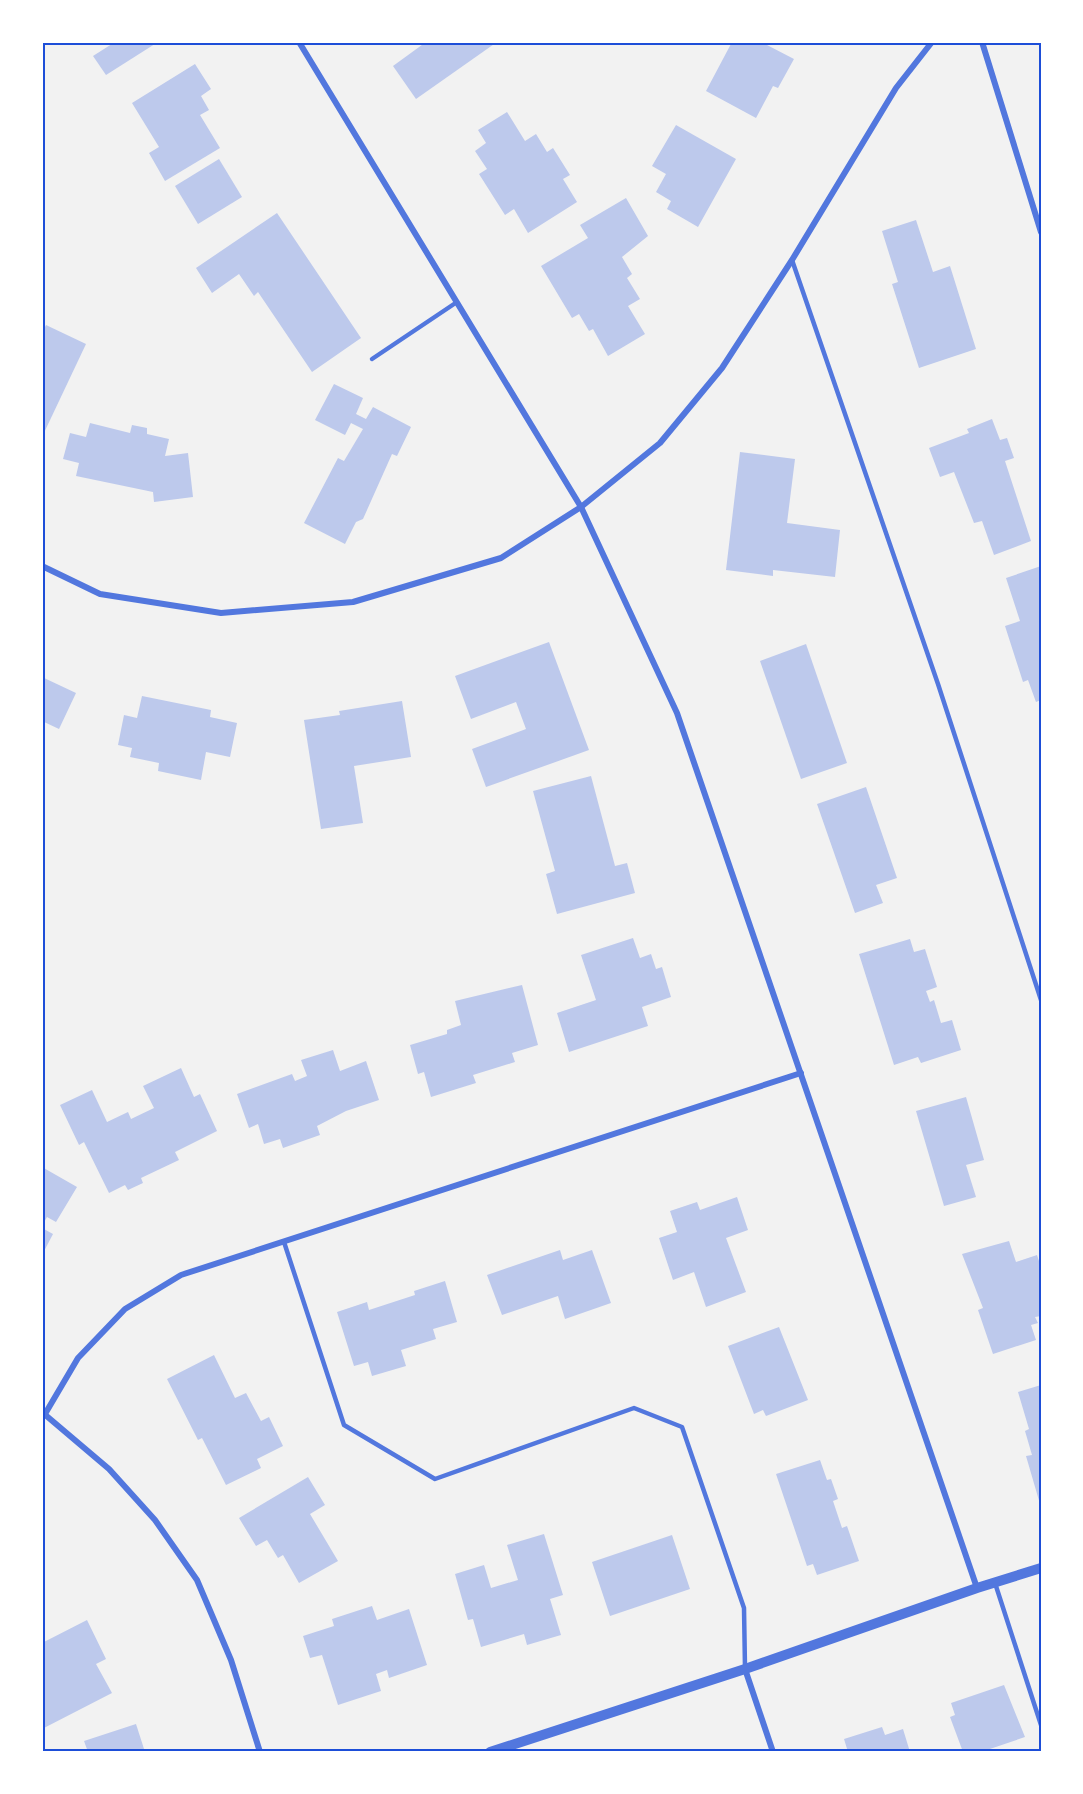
<svg xmlns="http://www.w3.org/2000/svg" width="1083" height="1794" viewBox="0 0 1083 1794" font-family="'PT Serif',serif">
  <style>
    .building { fill: #bdc9ec }
    .lines { fill: none; stroke-linecap: round; stroke-linejoin: round }
    .service { stroke: #5277de; stroke-width: 4.5 }
    .minor { stroke: #5277de; stroke-width: 6 }
    .tertiary { stroke: #5277de; stroke-width: 10 }
    .neatline { fill: none; stroke: #1d4ed8; stroke-width: 2 }
  </style>
  <rect width="100%" height="100%" fill="#f2f2f2"/>
  <g class="building">
    <path d="M115 42H158L106 75 93 56Z"/>
    <path d="M426 42H497L416 99 393 66Z"/>
    <path d="M732 42H769L767 45 794 59 778 88 773 86 756 118 706 91Z"/>
    <path d="M195 64 211 89 201 96 209 110 200 115 220 148 165 181 149 153 159 147 132 103Z"/>
    <path d="M507 112 525 141 536 134 547 152 553 148 570 175 563 179 577 202 528 233 514 209 505 215 479 174 487 169 475 151 486 143 478 130Z"/>
    <path d="M676 125 736 159 698 227 667 209 671 201 656 192 666 174 652 166Z"/>
    <path d="M219 159 242 197 198 224 175 186Z"/>
    <path d="M626 198 648 236 622 257 632 274 627 278 640 299 628 306 645 334 608 356 593 329 589 331 579 314 572 318 541 266 588 238 580 225Z"/>
    <path d="M277 213 361 338 312 372 258 292 254 296 239 274 212 293 196 268Z"/>
    <path d="M916 220 933 272 950 266 976 349 919 368 892 284 898 282 882 231Z"/>
    <path d="M46 325 86 344 42 437V333Z"/>
    <path d="M334 384 363 398 356 414 366 419 373 407 411 427 397 456 392 454 363 519 356 522 345 544 304 523 338 458 344 461 363 429 351 423 345 435 315 420Z"/>
    <path d="M992 419 1000 440 1007 438 1014 458 1005 461 1031 541 994 555 982 521 974 523 954 472 940 477 929 448 969 433 967 429Z"/>
    <path d="M90 423 130 433 132 425 147 428V434L169 439 165 456 188 453 193 497 154 502 153 492 76 476 79 463 63 459 70 433 86 437Z"/>
    <path d="M740 452 795 459 787 523 840 530 835 577 773 570V576L726 570Z"/>
    <path d="M1041 566V700L1036 702 1028 680 1023 682 1005 626 1020 621 1006 578Z"/>
    <path d="M549 642 589 750 486 787 472 749 526 729 516 702 471 719 455 676Z"/>
    <path d="M806 644 847 763 801 779 760 661Z"/>
    <path d="M42 677 76 693 59 729 42 721Z"/>
    <path d="M142 696 211 710 210 717 237 723 230 757 206 752 201 780 158 771 159 763 130 757 132 748 118 745 124 715 137 718Z"/>
    <path d="M402 701 411 757 354 766 363 823 321 829 304 720 340 715 339 711Z"/>
    <path d="M591 776 615 866 627 863 635 893 557 914 546 874 555 871 533 791Z"/>
    <path d="M866 787 897 878 876 885 883 903 855 913 817 804Z"/>
    <path d="M633 938 640 958 651 954 656 969 662 967 671 997 642 1007 648 1026 569 1052 557 1013 596 1000 581 955Z"/>
    <path d="M910 939 914 952 925 949 937 987 926 991 930 1002 934 1000 941 1023 952 1020 961 1050 921 1063 918 1057 894 1065 859 954Z"/>
    <path d="M522 985 538 1045 512 1053 515 1062 473 1075 476 1083 431 1097 424 1072 418 1074 410 1045 447 1034V1030L461 1025 455 1001Z"/>
    <path d="M333 1050 340 1071 366 1061 379 1100 346 1111 317 1126 320 1135 283 1148 280 1139 264 1144 258 1124 249 1128 237 1094 292 1074 295 1081 307 1076 301 1060Z"/>
    <path d="M181 1068 194 1097 200 1094 217 1131 175 1152 179 1160 141 1178 143 1183 128 1190 125 1185 109 1193 84 1142 79 1145 60 1105 92 1090 107 1122 128 1112 131 1119 154 1108 143 1086Z"/>
    <path d="M966 1097 984 1160 966 1165 976 1197 944 1206 916 1111Z"/>
    <path d="M42 1167 77 1187 56 1222 47 1217 42 1226Z"/>
    <path d="M737 1197 748 1230 726 1238 746 1292 706 1307 694 1272 673 1280 659 1238 677 1232 670 1211 697 1202 700 1210Z"/>
    <path d="M42 1228 53 1234 42 1255Z"/>
    <path d="M1009 1241 1016 1262 1037 1255 1041 1267V1316L1035 1317 1038 1323 1031 1325 1036 1340 993 1354 978 1310 983 1308 962 1254Z"/>
    <path d="M560 1250 563 1260 592 1250 611 1303 565 1319 558 1296 502 1315 487 1275Z"/>
    <path d="M445 1281 457 1322 433 1329 436 1339 401 1350 406 1366 372 1376 368 1362 354 1366 337 1312 367 1302 369 1310 415 1295 414 1291Z"/>
    <path d="M779 1327 808 1400 766 1416 763 1410 754 1414 728 1346Z"/>
    <path d="M214 1355 235 1398 246 1393 261 1421 269 1417 283 1446 257 1459 261 1468 226 1485 202 1438 198 1440 167 1379Z"/>
    <path d="M1041 1385V1504H1040L1026 1456 1032 1455 1025 1431 1029 1429 1018 1392Z"/>
    <path d="M820 1460 827 1480 831 1479 838 1499 833 1501 842 1528 847 1526 859 1561 817 1575 813 1564 807 1566 776 1474Z"/>
    <path d="M308 1477 325 1505 310 1514 338 1561 299 1583 283 1555 278 1558 267 1540 256 1546 239 1518Z"/>
    <path d="M544 1534 563 1595 550 1599 561 1635 527 1645 524 1634 481 1647 473 1619 468 1620 455 1574 484 1565 491 1588 518 1580 507 1545Z"/>
    <path d="M672 1535 690 1589 610 1616 592 1562Z"/>
    <path d="M372 1606 377 1620 409 1609 427 1665 389 1678 387 1670 376 1674 381 1691 338 1705 322 1655 310 1658 303 1636 334 1626 332 1619Z"/>
    <path d="M87 1620 106 1659 96 1664 112 1693 42 1729V1643Z"/>
    <path d="M1004 1685 1025 1737 981 1752H963L950 1717 955 1715 951 1703Z"/>
    <path d="M136 1724 145 1752H88L84 1741Z"/>
    <path d="M882 1727 885 1735 903 1729 910 1752H848L844 1739Z"/>
  </g>
  <g class="lines">
    <g class="service">
      <path d="M792 260 938 684 1041 1000"/>
      <path d="M372 359 457 302"/>
      <path d="M284 1242 344 1425 435 1479 634 1408 682 1427 744 1608 745 1668"/>
      <path d="M995 1583 1041 1725"/>
    </g>
    <g class="minor">
      <path d="M299 42 581 507 677 713 977 1588"/>
      <path d="M982 42 1041 232"/>
      <path d="M42 566 100 594 221 613 353 602 501 558 581 507 660 443 722 368 792 260 896 88 932 42"/>
      <path d="M43 1413 109 1469 155 1520 197 1580 231 1660 260 1752"/>
      <path d="M45 1414 78 1358 125 1309 181 1275 801 1073"/>
      <path d="M745 1669 773 1752"/>
    </g>
    <path class="tertiary" d="M490 1752 745 1669 977 1588 1041 1568"/>
  </g>
  <rect width="1083" height="1794" fill="none" stroke="#ffffff" stroke-width="87"/>
  <rect x="44" y="44" width="996" height="1706" class="neatline"/>
</svg>
